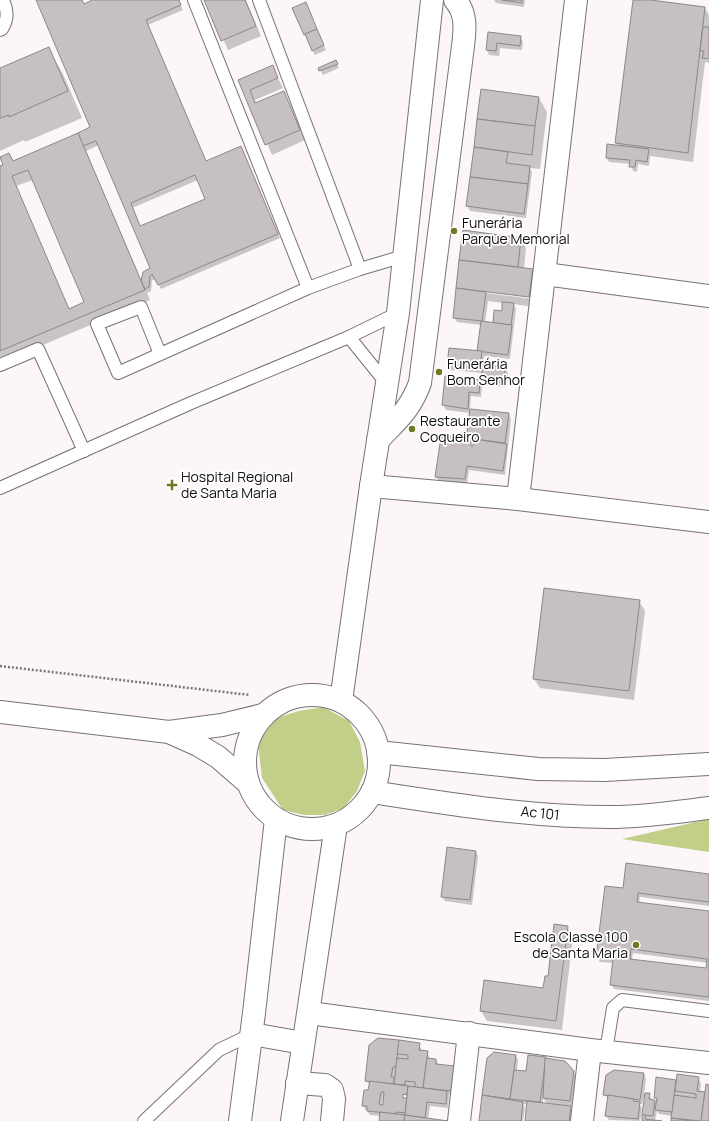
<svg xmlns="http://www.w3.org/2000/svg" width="709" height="1121" viewBox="0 0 709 1121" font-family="Manrope,sans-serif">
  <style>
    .green { fill: #c2cf89 }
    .shadow { fill: #0003; fill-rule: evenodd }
    .building { fill: #c6c0c3; stroke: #8d878a; fill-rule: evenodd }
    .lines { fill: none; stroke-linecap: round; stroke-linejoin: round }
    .lane-casing { stroke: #777275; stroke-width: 14 }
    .street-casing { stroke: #777275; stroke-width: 24 }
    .secondary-casing { stroke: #777275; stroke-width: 24 }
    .path { stroke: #7a7678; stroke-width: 2.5; stroke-dasharray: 2 2; stroke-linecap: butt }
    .lane { stroke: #fff; stroke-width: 12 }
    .street { stroke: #fff; stroke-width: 22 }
    .secondary { stroke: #fff; stroke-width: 22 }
    .poi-dot { fill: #6e7925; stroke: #fff; stroke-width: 1.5 }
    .labels { text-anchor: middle; stroke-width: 3.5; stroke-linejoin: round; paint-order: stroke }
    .poi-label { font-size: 14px; fill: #0e0c0d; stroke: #fff; text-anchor: start }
    .street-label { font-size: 14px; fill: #0e0c0d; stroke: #fff }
  </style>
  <rect width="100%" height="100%" fill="#fcf6f9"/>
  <g class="green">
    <path d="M323 707 349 721 360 742 365 771 357 791 344 808 325 815H304L283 810 262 778 258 743 272 719 299 711Z"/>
    <path d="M709 819V852L622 839Z"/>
  </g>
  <g class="shadow">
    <path d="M37 0H82L84 5 95 0H178L183 10 148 25 206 162 243 152 280 238 161 289 156 279 152 280 151 291 147 293 150 300 0 363V167L91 128ZM99 145 151 268 142 282 86 151ZM33 180 85 303 69 310 16 186ZM198 180 207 199 141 227 132 208Z"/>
    <path d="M205 0H246L261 36 228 50Z"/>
    <path d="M494 0H525L524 7 496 3Z"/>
    <path d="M634 0 705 8 709 15V58L705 57V59L709 60V63L705 62 693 162 650 156 649 166 638 164 637 172 633 171 631 164 609 162 607 158 619 147 616 143Z"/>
    <path d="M306 3 326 50 315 55 312 50Z"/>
    <path d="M489 33 520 37 523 41 522 50 500 48 499 56 489 55 487 50Z"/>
    <path d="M48 48 63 74 82 118 25 142 24 140 0 151V153V69Z"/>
    <path d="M336 61 339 68 323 75 319 68Z"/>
    <path d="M272 66 283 88 255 100 256 104 283 92 305 140 272 155 239 80Z"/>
    <path d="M481 90 539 98 547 112 540 169 530 168 532 172 526 218 470 211 467 206Z"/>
    <path d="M463 231 520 239 526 248 524 269 532 270 538 280 534 307 514 304 516 309 510 359 484 356 483 365 505 368 508 373 506 387 485 385 482 380 483 373 450 370 448 365 478 352 481 325 457 322 454 317ZM462 288 534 297V299L462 290ZM488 301 503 303 502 312 494 324 485 323Z"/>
    <path d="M446 377 480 381 482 386 481 397 471 396 470 410 509 414 511 419 505 475 469 470 467 484 439 481 436 477 467 440 470 413 446 410 443 405ZM471 438H475L474 447H469Z"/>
    <path d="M639 601 645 611 634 700 540 688 534 679Z"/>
    <path d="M476 852 478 856 472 905 445 901 442 896Z"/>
    <path d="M709 874V906L640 897 639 904 709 912V1001L614 989 611 984 614 963 600 962 597 957 624 889ZM633 953 708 963 707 969 632 960Z"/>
    <path d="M567 927 573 936 562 1030 487 1021 481 1011 485 981 544 989Z"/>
    <path d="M419 1044 422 1051 427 1052 430 1059 436 1060 454 1095H449L448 1108 430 1106 428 1119 442 1121H380L381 1116 370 1115 363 1106 370 1085 366 1081 370 1045ZM402 1093 408 1094V1099L402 1098ZM383 1097H385L384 1106H382Z"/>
    <path d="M516 1056 518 1060 517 1071 527 1073 529 1056 573 1071 576 1076 572 1106 569 1105 576 1117 575 1121H526L528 1105 523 1104 525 1108 523 1121H480L488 1058ZM543 1098 547 1104H543Z"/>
    <path d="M614 1071 644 1074 646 1079 644 1094H649L652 1101H657L655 1097 657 1078 677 1081 698 1078 701 1083 700 1093 705 1096 709 1086V1121H672V1116L659 1114 657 1111 655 1121H642L646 1096H644L642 1104H639L642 1108 640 1121 609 1120 606 1116 609 1099 604 1095Z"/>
  </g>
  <g class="building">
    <path d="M36 0H82L84 4 92 0H179L181 5 146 20 206 161 241 146 278 234 158 285 152 274 150 276 149 287 145 289 141 281 143 272 150 268 96 141 83 146 78 133 90 127ZM195 175 205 199 140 226 131 203Z"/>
    <path d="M204 0H245L256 26 221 41Z"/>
    <path d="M502 0H522V3Z"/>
    <path d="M633 0H651L705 7 688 153 615 143Z"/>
    <path d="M306 2 317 29 304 35 292 8Z"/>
    <path d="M703 27H709V59L702 58 704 51H700Z"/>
    <path d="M317 29 324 45 312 51 305 34Z"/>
    <path d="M488 32 521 36 520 46 497 43 496 51 486 50Z"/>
    <path d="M49 47 68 91 9 117V115L0 118V68Z"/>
    <path d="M336 60 338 64 319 71 318 68Z"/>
    <path d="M273 65 278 78 250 90 255 103 284 91 300 130 265 145 238 80Z"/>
    <path d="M481 89 539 97 535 126 477 119Z"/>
    <path d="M477 119 535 126 532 155 474 147Z"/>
    <path d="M78 133 145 290 0 351V166L3 165 0 157 9 153 13 161ZM28 170 84 302 69 309 12 176Z"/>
    <path d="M607 144 649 149 647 162 636 160 635 167H629L630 160 606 158Z"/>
    <path d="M474 147 508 152 506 163 530 166 528 184 470 177Z"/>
    <path d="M470 177 528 184 524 214 466 206Z"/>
    <path d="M463 230 521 238 518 267 459 260Z"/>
    <path d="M459 260 533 269 529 297 456 288Z"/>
    <path d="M456 288 486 292 482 321 453 318Z"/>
    <path d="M502 302 514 303 511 325 493 323 494 310 502 311Z"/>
    <path d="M481 321 512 325 508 355 477 351Z"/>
    <path d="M449 348 482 351 480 369 447 365Z"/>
    <path d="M483 364 505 368 504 383 481 380Z"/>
    <path d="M445 376 480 380 479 393 469 392 468 409 442 405Z"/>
    <path d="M470 409 509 413 505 443 466 438Z"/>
    <path d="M449 436 471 440V446H473L474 439 507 444 503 471 467 466 465 479 435 477 441 437 449 438Z"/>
    <path d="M544 588 640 600 629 691 533 679Z"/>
    <path d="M447 847 476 851 470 900 441 897Z"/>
    <path d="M626 863 709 874V902L638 893 637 902 709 911V997L610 985 613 959 596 957 605 886 623 888ZM631 949 707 959 706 968 630 959Z"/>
    <path d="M554 924 568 926 556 1021 480 1011 484 980 543 988 545 976H548Z"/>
    <path d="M378 1038 399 1040 396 1067H393L391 1077H394V1084L365 1081 369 1045Z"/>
    <path d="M399 1040 420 1043 419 1050 428 1051 423 1088 415 1087V1082L405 1081V1085L394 1084 397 1058 408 1059V1055L397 1054Z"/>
    <path d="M494 1052 516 1055 510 1099 482 1095 487 1058Z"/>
    <path d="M528 1055 546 1057 540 1102 510 1099 514 1070 526 1071Z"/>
    <path d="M427 1058 436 1059V1064L455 1066 452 1091 423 1088Z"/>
    <path d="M545 1058 565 1061 574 1071 570 1101 543 1098Z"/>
    <path d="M614 1070 644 1073 640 1100 603 1095 606 1075Z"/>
    <path d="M677 1074 699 1077 697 1091 705 1092 701 1121 671 1118 674 1095 696 1098V1094L675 1091Z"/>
    <path d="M656 1077 676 1080 672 1112 655 1110 657 1098H654Z"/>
    <path d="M370 1081 408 1086 407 1095 403 1094V1098H407L405 1113 396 1112V1114L367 1111V1106H362L364 1090H368ZM381 1092H384L383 1105 379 1104Z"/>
    <path d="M706 1084 709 1085V1121H701Z"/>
    <path d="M408 1086 447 1091 446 1104 427 1102 425 1118 405 1115Z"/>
    <path d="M645 1093H650L649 1099 655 1100 653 1116 642 1115Z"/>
    <path d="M482 1095 523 1102 521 1121H479Z"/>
    <path d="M608 1095 634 1099 633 1101 640 1102 638 1119 605 1116Z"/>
    <path d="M527 1101 571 1106 569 1121H525Z"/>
    <path d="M380 1112 405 1115 404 1121H379Z"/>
    <path d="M405 1115 448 1121H449H404Z"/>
    <path d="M642 1115H646L645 1119 662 1121H642Z"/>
    <path d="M671 1118 692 1121H671Z"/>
  </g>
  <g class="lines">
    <defs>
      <g id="lane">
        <path d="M194 0 308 288"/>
        <path d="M259 0 360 269"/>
        <path d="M0 30 2 29C8 19 8 11 3 0"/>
        <path d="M160 354 141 307 97 324 118 373 308 288 360 269 404 256"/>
        <path d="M0 365 38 349 84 451"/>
        <path d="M387 384 349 337 398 313"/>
        <path d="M0 488 191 403 349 337"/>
        <path d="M606 1051 613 1008 622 1000 709 1011"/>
        <path d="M144 1121 219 1050 252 1034"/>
      </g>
      <g id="street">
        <path d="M545 274 709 296"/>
        <path d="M378 440C397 420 410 410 420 383L463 46C465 30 467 13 455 0"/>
        <path d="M371 486 518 499 576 0"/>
        <path d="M518 499 709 522"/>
        <path d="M341 701 371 486 398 313 432 0"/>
        <path d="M0 712 169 732"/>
        <path d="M248 783 218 757 198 745 169 732 222 725 263 715"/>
        <path d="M309 1013 590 1050 709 1063"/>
        <path d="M297 1083 325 1085 332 1090 334 1099 332 1121"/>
        <path d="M459 1121 469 1033"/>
        <path d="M582 1121 590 1050"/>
      </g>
      <g id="secondary">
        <circle cx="312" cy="762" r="67"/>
        <path d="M378 752 538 769 605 770 709 764"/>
        <path d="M372 792C450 804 530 817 610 817 643 817 676 812 709 808"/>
        <path d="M252 1034 303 1043"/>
        <path d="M240 1121 254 1013 276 819"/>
        <path d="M292 1121 336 825"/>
      </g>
    </defs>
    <use href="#lane" class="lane-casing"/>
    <use href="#street" class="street-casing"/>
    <use href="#secondary" class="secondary-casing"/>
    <g class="path">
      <path d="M0 666 250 695"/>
      <path d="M275 698 286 699"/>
    </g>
    <use href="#lane" class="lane"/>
    <use href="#street" class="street"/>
    <use href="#secondary" class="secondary"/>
  </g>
  <g class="poi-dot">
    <circle cx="454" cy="231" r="4"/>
    <circle cx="439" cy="372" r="4"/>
    <circle cx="412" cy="429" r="4"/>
    <path d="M170 479h4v4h4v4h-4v4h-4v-4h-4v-4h4z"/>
    <circle cx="636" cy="945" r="4"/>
  </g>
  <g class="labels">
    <g class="poi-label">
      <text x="462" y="228">Funerária<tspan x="462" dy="16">Parque Memorial</tspan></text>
      <text x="447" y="369">Funerária<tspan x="447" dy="16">Bom Senhor</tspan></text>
      <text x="420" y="426">Restaurante<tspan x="420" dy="16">Coqueiro</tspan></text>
      <text x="181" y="482">Hospital Regional<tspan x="181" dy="16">de Santa Maria</tspan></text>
      <text x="628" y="942" text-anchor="end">Escola Classe 100<tspan x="628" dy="16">de Santa Maria</tspan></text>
    </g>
    <g class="street-label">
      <text transform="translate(540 813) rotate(6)" y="5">Ac 101</text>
    </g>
  </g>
</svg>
